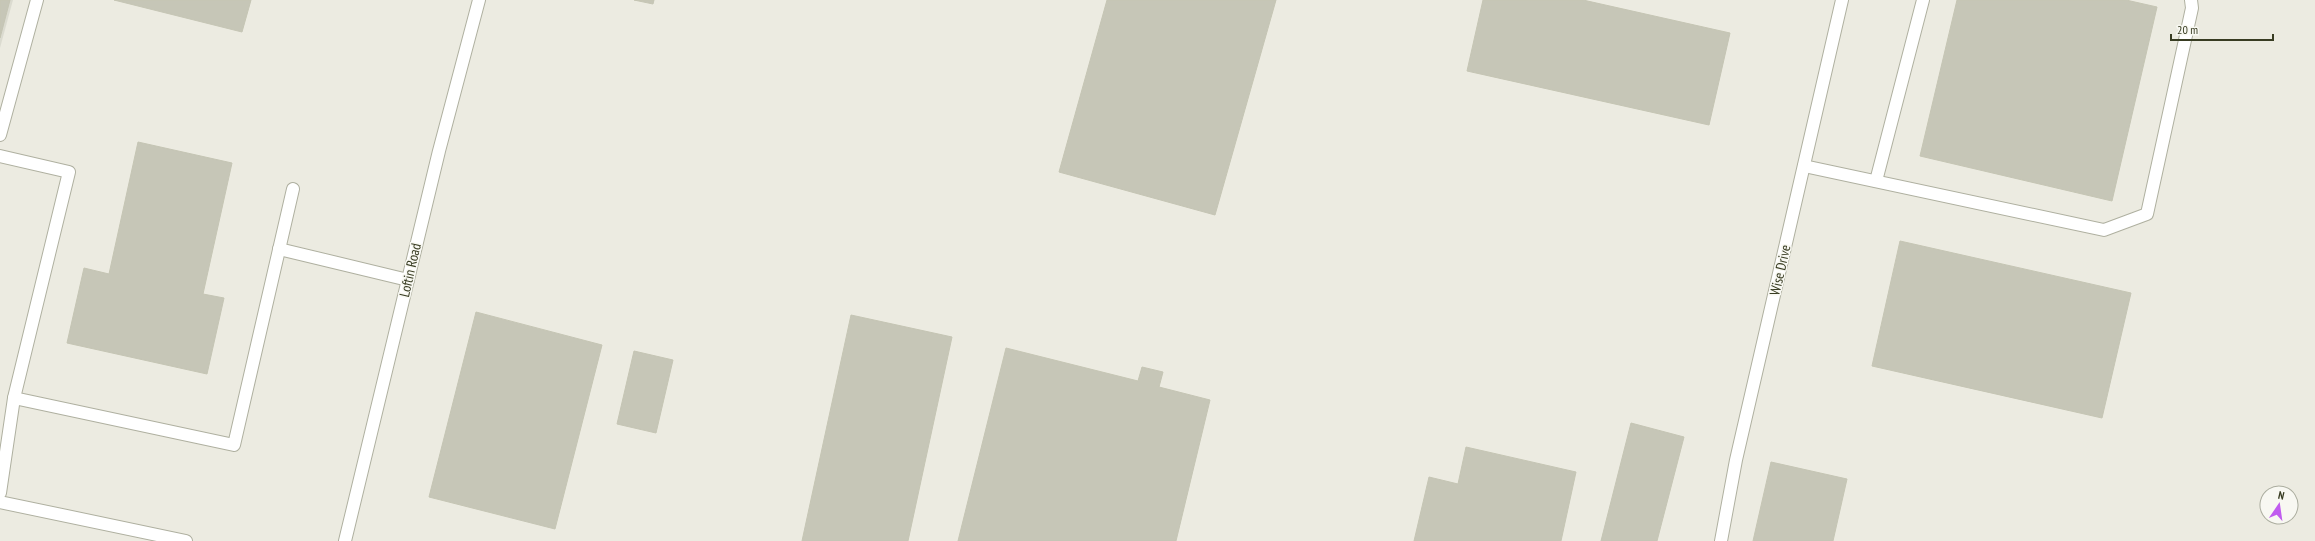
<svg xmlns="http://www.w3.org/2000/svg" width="2315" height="541" viewBox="0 0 2315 541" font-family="'PT Sans Narrow',sans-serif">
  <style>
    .built { fill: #dbdbd0 }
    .building { fill: #c6c6b7; stroke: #c5c5b4 }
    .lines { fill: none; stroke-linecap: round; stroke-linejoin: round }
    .service-casing { stroke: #afb0a0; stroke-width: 14 }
    .minor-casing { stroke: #afb0a0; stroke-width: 14 }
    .service { stroke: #fff; stroke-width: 12 }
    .minor { stroke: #fff; stroke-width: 12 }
    .labels { text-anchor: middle; stroke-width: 3; stroke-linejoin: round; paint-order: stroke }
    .street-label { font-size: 14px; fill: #383c22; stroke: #f8f8f2 }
  </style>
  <rect width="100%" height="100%" fill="#ecebe1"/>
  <path class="built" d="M0 0H13L0 48Z"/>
  <g class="building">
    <path d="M0 0H10L0 38Z"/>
    <path d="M114 0H251L242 32Z"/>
    <path d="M634 0H654L653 4Z"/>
    <path d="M1107 0H1276L1215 215 1059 172Z"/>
    <path d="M1483 0H1583L1730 33 1709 125 1467 71Z"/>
    <path d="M1957 0H2126L2157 7 2112 201 1920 156Z"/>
    <path d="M138 142 232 163 203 294 224 298 207 374 67 343 84 268 109 274Z"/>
    <path d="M1900 241 2131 293 2102 418 1872 366Z"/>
    <path d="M476 312 602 345 555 529 429 497Z"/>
    <path d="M851 315 952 337 908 541H802Z"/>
    <path d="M1006 348 1138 381 1142 367 1163 372 1159 387 1210 400 1176 541H958Z"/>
    <path d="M634 351 673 360 656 433 617 424Z"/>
    <path d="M1631 423 1684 437 1657 541H1601Z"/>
    <path d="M1466 447 1576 472 1561 541H1414L1429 477 1458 484Z"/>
    <path d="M1771 462 1847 479 1833 541H1753Z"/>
  </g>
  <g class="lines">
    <defs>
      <g id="service">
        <path d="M0 135 37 0"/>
        <path d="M0 156 69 172 14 398 0 493"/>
        <path d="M1804 166 2104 230 2147 214 2192 8 2191 0"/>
        <path d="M1876 181 1923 0"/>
        <path d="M279 249 408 280"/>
        <path d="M14 398 234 445 293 189"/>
        <path d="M0 502 186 541"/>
      </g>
      <g id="minor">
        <path d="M345 541 439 151 479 0"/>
        <path d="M1721 541 1736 460 1842 0"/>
      </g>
    </defs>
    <use href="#service" class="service-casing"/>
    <use href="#minor" class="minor-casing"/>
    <use href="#service" class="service"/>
    <use href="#minor" class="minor"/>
  </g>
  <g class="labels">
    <g class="street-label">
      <text transform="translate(410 270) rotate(-77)" y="5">Loftin Road</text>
      <text transform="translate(1780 270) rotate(-77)" y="5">Wise Drive</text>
    </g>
  </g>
  <g transform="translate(2279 505) rotate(13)"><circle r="19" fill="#f8f8f2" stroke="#abad9f"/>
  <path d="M0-3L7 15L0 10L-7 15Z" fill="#c05cef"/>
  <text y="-6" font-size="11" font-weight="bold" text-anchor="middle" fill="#383c22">N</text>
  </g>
  <path d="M2171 34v6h102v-6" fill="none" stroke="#383c22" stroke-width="2"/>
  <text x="2177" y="34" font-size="12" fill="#383c22" stroke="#f8f8f2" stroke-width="3" paint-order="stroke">20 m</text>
</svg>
